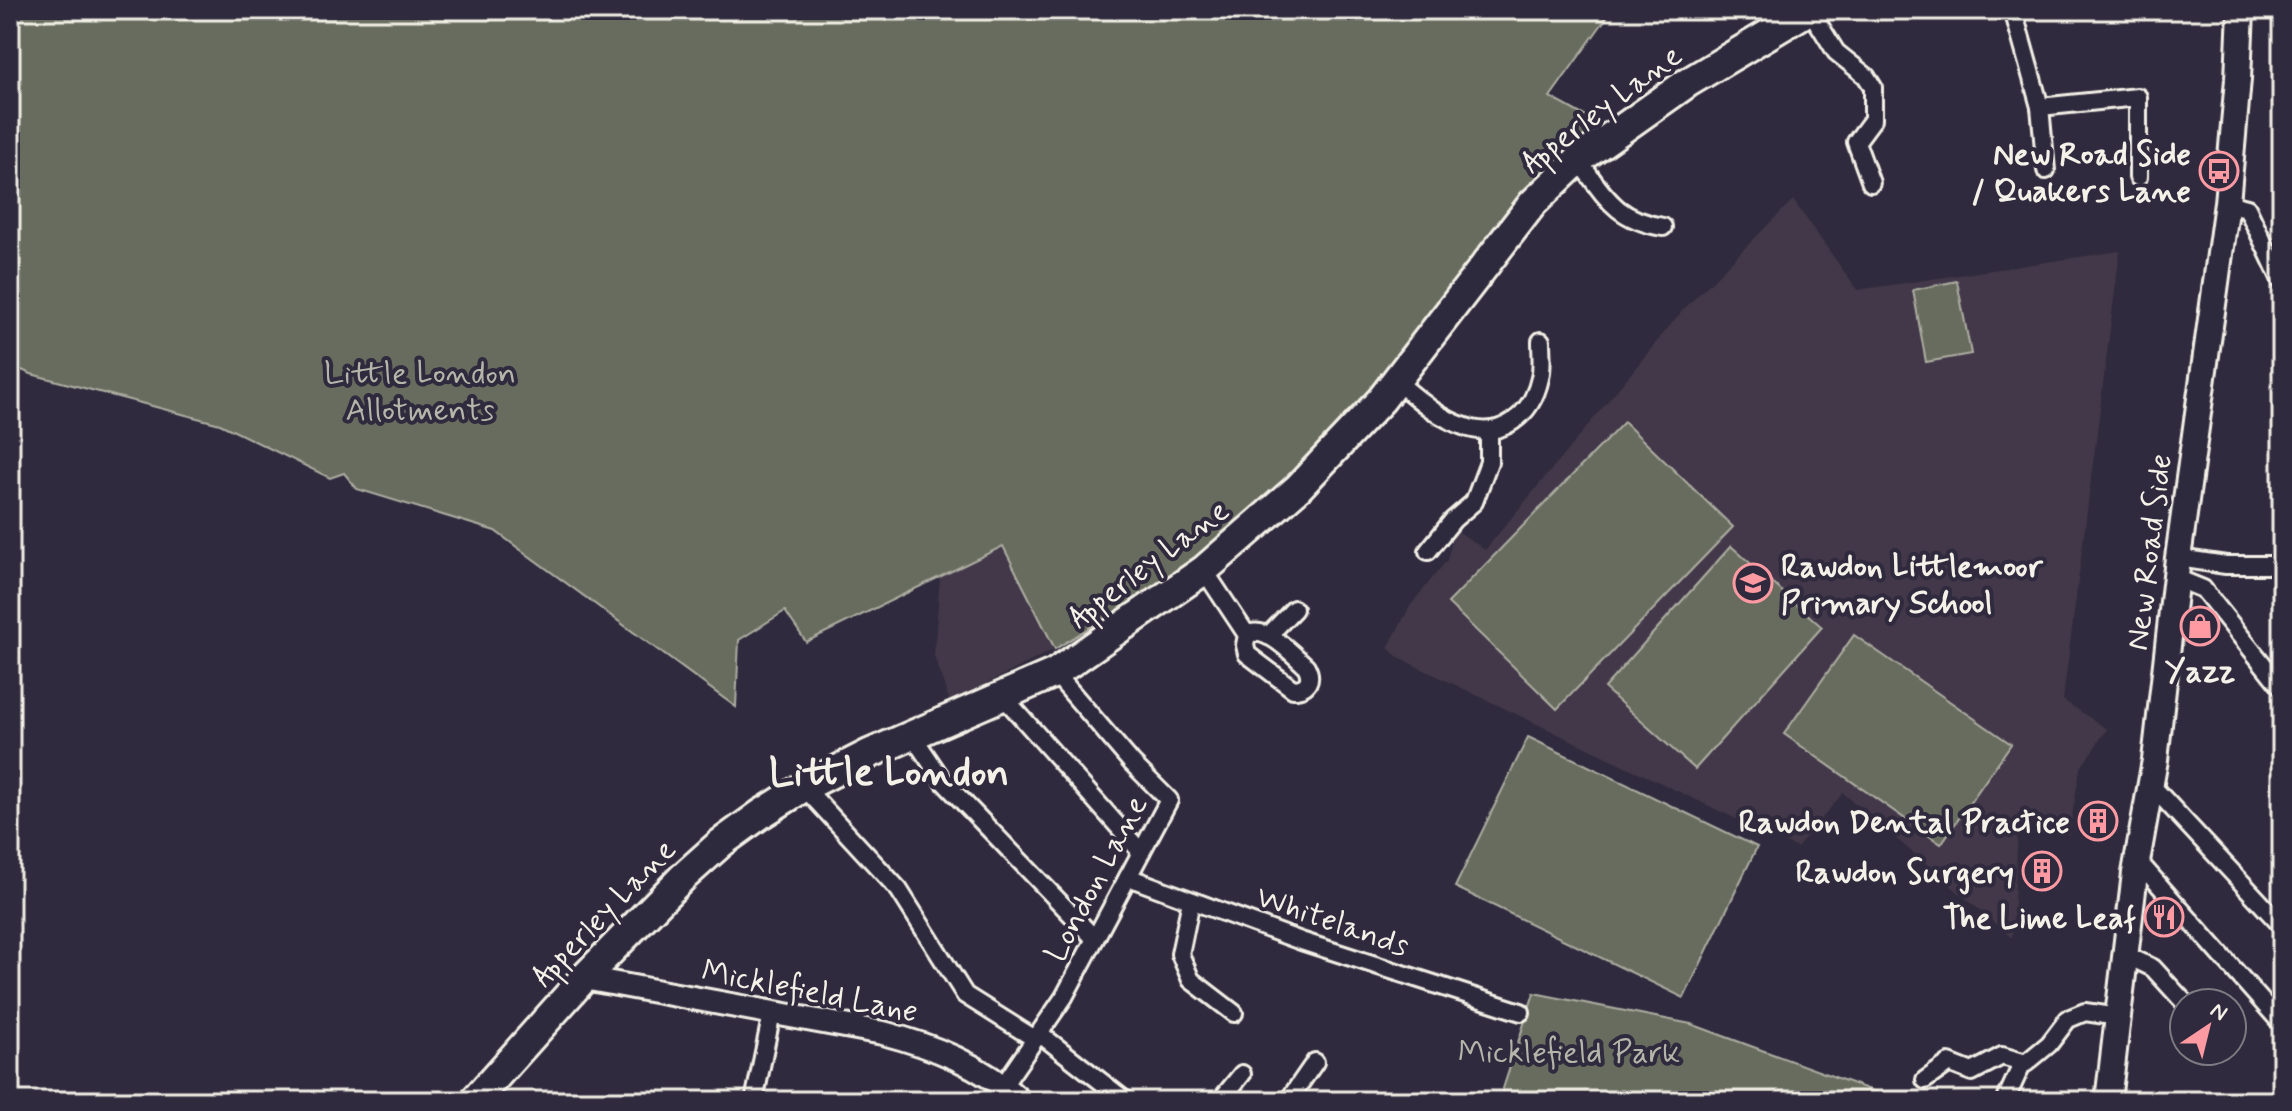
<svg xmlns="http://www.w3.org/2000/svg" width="2292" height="1111" viewBox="0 0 2292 1111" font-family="Mynerve,sans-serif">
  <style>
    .built { fill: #433948 }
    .green { fill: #686c5e; stroke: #aeaea3; stroke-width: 2 }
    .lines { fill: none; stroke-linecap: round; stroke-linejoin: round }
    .street-casing { stroke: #f4f1e8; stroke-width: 22 }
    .secondary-casing { stroke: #f4f1e8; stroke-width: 28 }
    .primary-casing { stroke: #f4f1e8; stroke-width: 30 }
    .highway-casing { stroke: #f4f1e8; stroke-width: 34 }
    .street { stroke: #2f2a3d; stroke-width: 16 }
    .secondary { stroke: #2f2a3d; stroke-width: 22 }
    .primary { stroke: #2f2a3d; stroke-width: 24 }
    .highway { stroke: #2f2a3d; stroke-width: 28 }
    .labels { text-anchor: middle; stroke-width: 8; stroke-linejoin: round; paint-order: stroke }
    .street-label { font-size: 32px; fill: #f4f1e8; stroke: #2f2a3d }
    .poi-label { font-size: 32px; font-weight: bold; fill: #f4f1e8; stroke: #2f2a3d; text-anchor: end }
    .park-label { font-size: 32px; fill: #b5b5aa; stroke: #2f2a3d }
    .district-label { font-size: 40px; font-weight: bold; fill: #f4f1e8; stroke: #2f2a3d }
  </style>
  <rect width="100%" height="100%" fill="#2f2a3d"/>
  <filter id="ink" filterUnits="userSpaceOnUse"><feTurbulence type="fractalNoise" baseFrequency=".0125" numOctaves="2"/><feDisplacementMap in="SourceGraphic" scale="16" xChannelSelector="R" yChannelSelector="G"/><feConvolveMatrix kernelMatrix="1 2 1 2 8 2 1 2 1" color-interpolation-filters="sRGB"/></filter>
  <g filter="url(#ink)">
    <g class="built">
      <path d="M1793 200 1857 290 2120 251 2063 700 2107 729 2080 769 2069 834 2018 832 2012 938 1843 793 1797 848 1399 658 1388 648 1410 606 1447 560 1455 529 1485 550 1683 310Z"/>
      <path d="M1003 546 1055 649 950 702 934 656 940 577Z"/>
    </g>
    <g class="green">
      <path d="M10 10H1612L1550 97 1601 125 1533 181 1455 290 1390 369 1323 444 1228 531 1179 572 1055 649 1003 546 806 642 785 611 739 640 736 707 495 531 357 489 344 473 330 478 220 424 31 374 10 365Z"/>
      <path d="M1957 281 1971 354 1926 362 1913 290Z"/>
      <path d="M1624 422 1733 527 1557 709 1448 603Z"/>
      <path d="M1731 546 1822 627 1695 769 1604 688Z"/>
      <path d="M1854 635 2011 744 1941 844 1784 734Z"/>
      <path d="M1528 737 1757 847 1684 998 1455 887Z"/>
      <path d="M1534 993 1691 1024 1900 1101H1499Z"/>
    </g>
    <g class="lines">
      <defs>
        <g id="street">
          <path d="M1810 10 1836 52 1866 76 1873 87V119L1856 142 1871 183"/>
          <path d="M2013 10 2040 107 2138 97V177"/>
          <path d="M2040 107 2046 170"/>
          <path d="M1578 160C1606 197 1615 219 1663 227"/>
          <path d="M2227 203 2247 208 2282 282"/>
          <path d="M1396 381C1417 398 1437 417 1463 426 1501 441 1532 415 1540 378 1543 366 1541 353 1541 341"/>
          <path d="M1428 551 1453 520 1474 502 1489 462V432"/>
          <path d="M2178 558 2226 565H2282"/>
          <path d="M1204 570 1247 635 1245 645 1247 654 1293 689C1308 689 1313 679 1306 666 1292 654 1266 624 1247 635"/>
          <path d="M2176 578 2203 589 2282 688"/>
          <path d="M1268 636 1294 609"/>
          <path d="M1002 695 1141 852"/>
          <path d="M912 735 944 782 1095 939"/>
          <path d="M2151 785 2282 926"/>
          <path d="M804 787 899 890 965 995 1035 1039"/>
          <path d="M2137 860 2282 1024"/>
          <path d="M1128 877 1301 941 1521 1012"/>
          <path d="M1191 901 1180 954 1191 980 1234 1013"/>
          <path d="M2126 955 2153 968 2185 1003"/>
          <path d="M1040 1034 1126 1101"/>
          <path d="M1925 1080 1949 1063 1972 1072 2002 1056 2026 1063 2049 1044 2068 1019 2085 1012 2119 1017"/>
          <path d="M1003 1086 1064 997 1169 800 1132 763 1055 673"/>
          <path d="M2007 1097 2023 1062"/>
          <path d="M754 1101 772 1013"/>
          <path d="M1220 1101 1242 1074"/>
          <path d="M1288 1101 1315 1062"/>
        </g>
        <path id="secondary" d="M584 978 883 1033C933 1046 982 1065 1020 1101"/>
        <path id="primary" d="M2108 1101 2135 873 2155 760 2178 558 2227 203 2238 79 2241 10"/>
        <path id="highway" d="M474 1101 584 978 683 877 721 843 761 814 804 787 871 753 1055 673 1204 570 1298 488 1381 400 1533 203 1578 160 1687 83 1809 10"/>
      </defs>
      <use href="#street" class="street-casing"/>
      <use href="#secondary" class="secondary-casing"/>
      <use href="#primary" class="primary-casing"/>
      <use href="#highway" class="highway-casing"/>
      <use href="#street" class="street"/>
      <use href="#secondary" class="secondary"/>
      <use href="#primary" class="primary"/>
      <use href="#highway" class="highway"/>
    </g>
  </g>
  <defs>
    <symbol id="bus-ring" viewBox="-11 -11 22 22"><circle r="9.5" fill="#2f2a3d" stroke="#ff9aa2" stroke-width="1.5"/><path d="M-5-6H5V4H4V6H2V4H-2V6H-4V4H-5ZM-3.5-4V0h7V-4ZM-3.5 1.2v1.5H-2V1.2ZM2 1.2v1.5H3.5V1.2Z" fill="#ff9aa2"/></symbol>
    <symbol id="school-ring" viewBox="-11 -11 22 22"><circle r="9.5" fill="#2f2a3d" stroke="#ff9aa2" stroke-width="1.5"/><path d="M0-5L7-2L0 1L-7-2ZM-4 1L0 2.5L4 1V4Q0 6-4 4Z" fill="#ff9aa2"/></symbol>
    <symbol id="shop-ring" viewBox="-11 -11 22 22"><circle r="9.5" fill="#2f2a3d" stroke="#ff9aa2" stroke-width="1.5"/><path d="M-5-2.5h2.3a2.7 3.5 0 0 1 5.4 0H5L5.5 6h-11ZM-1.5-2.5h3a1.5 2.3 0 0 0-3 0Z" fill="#ff9aa2"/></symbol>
    <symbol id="building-ring" viewBox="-11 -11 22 22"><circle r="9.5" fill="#2f2a3d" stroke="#ff9aa2" stroke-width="1.5"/><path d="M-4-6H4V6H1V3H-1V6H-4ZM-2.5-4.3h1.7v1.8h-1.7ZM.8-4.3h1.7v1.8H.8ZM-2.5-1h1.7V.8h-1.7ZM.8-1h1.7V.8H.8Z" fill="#ff9aa2"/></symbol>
    <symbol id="restaurant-ring" viewBox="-11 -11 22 22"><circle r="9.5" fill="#2f2a3d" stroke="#ff9aa2" stroke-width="1.5"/><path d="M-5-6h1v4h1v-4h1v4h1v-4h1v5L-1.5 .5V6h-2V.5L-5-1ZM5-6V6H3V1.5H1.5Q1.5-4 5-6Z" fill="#ff9aa2"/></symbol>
  </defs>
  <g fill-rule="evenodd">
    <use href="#bus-ring" x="2197" y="149" width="44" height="44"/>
    <use href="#school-ring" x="1731" y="561" width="44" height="44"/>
    <use href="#shop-ring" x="2178" y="604" width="44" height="44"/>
    <use href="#building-ring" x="2076" y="799" width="44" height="44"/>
    <use href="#building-ring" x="2020" y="849" width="44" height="44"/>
    <use href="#restaurant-ring" x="2142" y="895" width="44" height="44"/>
  </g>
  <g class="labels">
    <g class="street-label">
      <text transform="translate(1601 108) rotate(-37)" y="11">Apperley Lane</text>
      <text transform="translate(2148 552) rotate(-83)" y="11">New Road Side</text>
      <text transform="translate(1148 563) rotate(-37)" y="11">Apperley Lane</text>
      <text transform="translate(1095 878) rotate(-62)" y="11">London Lane</text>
      <text transform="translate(603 912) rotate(-46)" y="11">Apperley Lane</text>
      <text transform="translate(1333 920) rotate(19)" y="11">Whitelands</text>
      <text transform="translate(810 990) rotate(11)" y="11">Micklefield Lane</text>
    </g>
    <g class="poi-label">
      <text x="2191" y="164">New Road Side<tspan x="2191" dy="37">/ Quakers Lane</tspan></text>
      <text x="1781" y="576" text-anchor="start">Rawdon Littlemoor<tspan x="1781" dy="37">Primary School</tspan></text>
      <text x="2200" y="681" text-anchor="middle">Yazz</text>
      <text x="2070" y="832">Rawdon Dental Practice</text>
      <text x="2014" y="882">Rawdon Surgery</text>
      <text x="2136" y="928">The Lime Leaf</text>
    </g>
    <g class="park-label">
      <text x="420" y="383">Little London<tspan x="420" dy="37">Allotments</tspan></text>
      <text x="1569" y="1062">Micklefield Park</text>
    </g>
    <g class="district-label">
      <text x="889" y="785">Little London</text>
    </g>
  </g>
  <rect width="2292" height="1111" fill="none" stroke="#2f2a3d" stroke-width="40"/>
  <rect x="20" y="20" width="2252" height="1071" fill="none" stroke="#f4f1e8" stroke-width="3" filter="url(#ink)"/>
  <g transform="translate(2208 1027) rotate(35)"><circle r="38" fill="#2f2a3d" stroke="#7e7a81" stroke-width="2"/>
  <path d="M0-6L14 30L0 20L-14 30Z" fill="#ff9aa2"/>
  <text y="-12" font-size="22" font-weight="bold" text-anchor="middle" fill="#f4f1e8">N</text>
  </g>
</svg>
